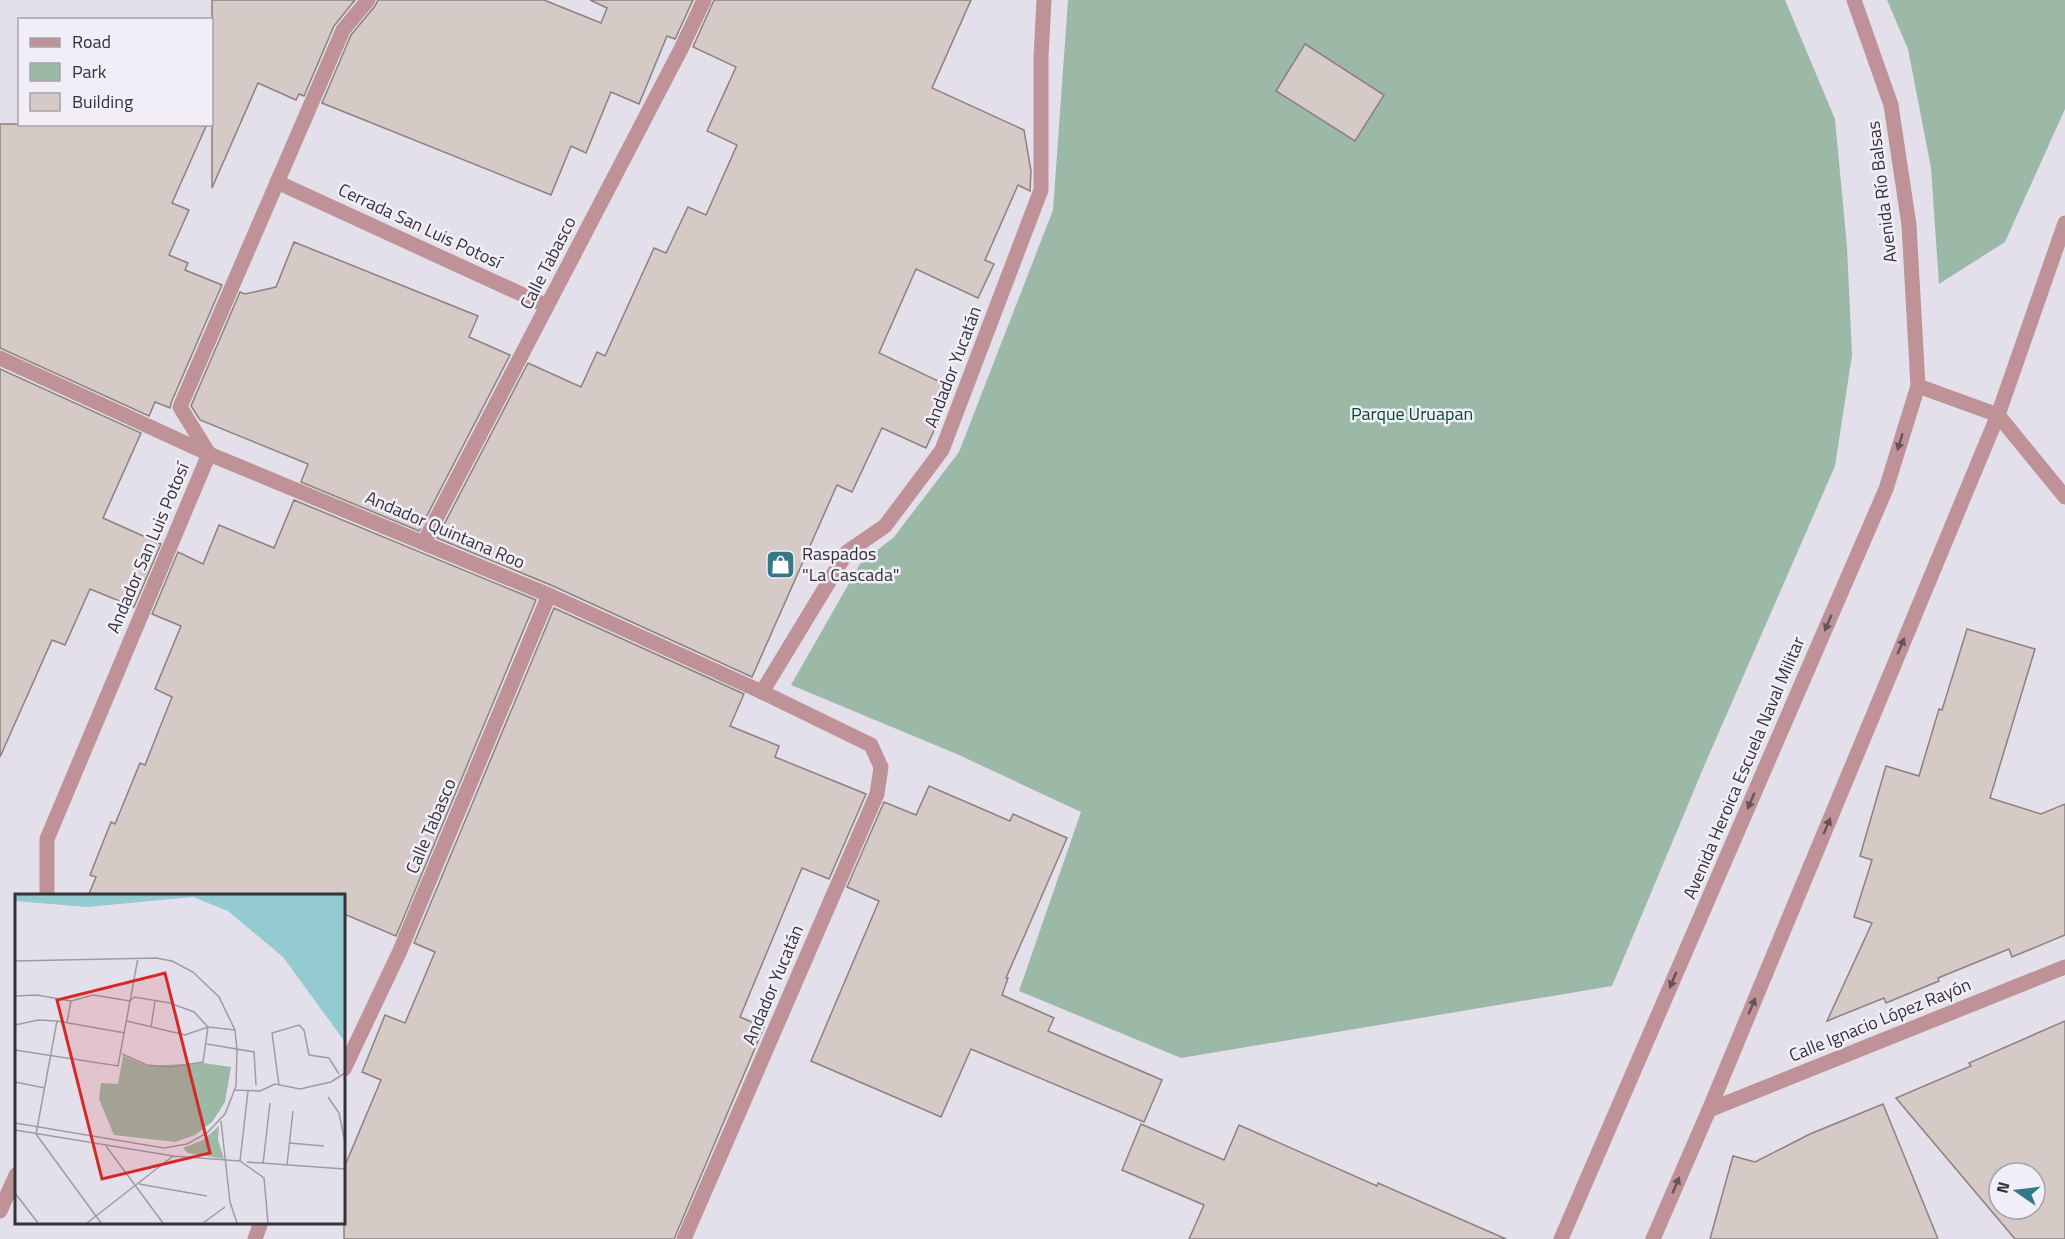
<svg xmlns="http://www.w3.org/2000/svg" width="2065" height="1239" viewBox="0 0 2065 1239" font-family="'Titillium Web',sans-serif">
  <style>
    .green { fill: #9cb8a6 }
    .building { fill: #d6cac7; stroke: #8c817f; stroke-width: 1.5; fill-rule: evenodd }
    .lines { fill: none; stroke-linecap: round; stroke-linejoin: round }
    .minor { stroke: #be9296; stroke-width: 15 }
    .tertiary { stroke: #be9296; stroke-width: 15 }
    .oneway { fill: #645458 }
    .labels { text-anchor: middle; stroke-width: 5; stroke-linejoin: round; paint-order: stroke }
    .street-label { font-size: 18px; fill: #343337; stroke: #f1eef8 }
    .park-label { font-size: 18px; fill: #004e2d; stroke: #f1eef8 }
    .poi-label { font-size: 18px; fill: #343337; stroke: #f1eef8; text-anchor: start }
    .inset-road { fill: none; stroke: #9e9ba3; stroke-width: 1.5 }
    .view { fill: #d62828; fill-opacity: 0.15; stroke: #d62828; stroke-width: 3 }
    .inset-edge { fill: none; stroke: #343337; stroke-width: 3 }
  </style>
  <rect width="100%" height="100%" fill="#e4e0eb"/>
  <g class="green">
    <path d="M1068 0H1785L1835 119 1847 247 1852 355 1835 466 1705 764 1612 986 1181 1058 1019 991 1081 812 959 755 791 685 860 564 894 537 959 452 1053 210Z"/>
    <path d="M1887 0H2065V109L2005 242 1939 284 1931 168 1908 49Z"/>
  </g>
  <g class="building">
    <path d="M212 0H355L334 26 304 96 299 94 296 100 258 83 212 188Z"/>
    <path d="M378 0H544L601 23 607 8 590 0H693L675 39 667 36 639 104 611 92 586 153 571 146 551 195 322 103 351 35 375 6Z"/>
    <path d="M714 0H971L932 88 1024 130 1031 171 1030 191 1018 185 985 260 994 264 978 298 916 269 879 353 953 388 926 448 882 428 852 492 837 485 752 677 553 586 437 538 528 363 581 387 597 352 605 356 654 248 666 253 688 207 706 215 737 145 707 131 736 67 693 47Z"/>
    <path d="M1305 44 1384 95 1355 141 1276 91Z"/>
    <path d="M0 124H207L172 203 189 210 169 255 188 263 185 270 222 285 171 403 170 408 155 402 149 416 0 348Z"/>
    <path d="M294 242 478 316 469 337 510 355 419 531 301 482 308 464 200 420 191 406 240 292 245 294 276 287Z"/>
    <path d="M0 369 141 433 103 518 161 544 134 607 90 589 65 645 52 640 0 757Z"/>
    <path d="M294 500 536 600 396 936 344 914V896H88L96 877 90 875 111 822 115 824 140 763 145 765 172 697 155 689 181 626 152 614 178 552 203 564 219 525 274 548Z"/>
    <path d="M554 608 744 694 730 726 779 746 775 757 866 794 829 879 802 868 740 1017 764 1027 674 1239H344V1168L381 1080 362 1072 385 1015 405 1023 435 952 414 943Z"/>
    <path d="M1967 629 2035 649 1990 798 2041 814 2065 804V935L2012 957 2009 949 1938 978 1939 981 1886 1003 1884 998 1827 1021 1872 923 1854 917 1872 860 1860 856 1886 766 1919 776 1939 709 1942 710Z"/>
    <path d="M929 786 1010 821 1013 814 1067 838 1006 978H1008L1002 995 1054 1018 1048 1031 1162 1080 1144 1122 971 1049 941 1117 811 1061 879 901 847 887 884 802 916 815Z"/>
    <path d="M2065 1021V1239H2015L1896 1098 1971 1066 1969 1063ZM1999 1173H2035V1209H1999Z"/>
    <path d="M1883 1104 1938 1239H1710L1733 1156 1755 1162 1810 1134Z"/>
    <path d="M1141 1124 1224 1160 1239 1125 1377 1186 1378 1183 1506 1239H1189L1204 1205 1122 1170Z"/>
  </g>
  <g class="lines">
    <g class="minor">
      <path d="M277 182 547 306"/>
      <path d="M0 358 209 454 549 595 762 692 871 745 881 767 877 794 684 1239"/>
      <path d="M424 542 681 49 704 0"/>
      <path d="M762 692 847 552 885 526 942 450 1041 190V57L1044 0"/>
      <path d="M47 896V839L209 454 180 407 343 30 368 0"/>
      <path d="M344 1069 399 953 549 595"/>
      <path d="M0 1211 16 1175"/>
      <path d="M255 1239 261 1222"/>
    </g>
    <g class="tertiary">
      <path d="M1918 386 1998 415"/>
      <path d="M1998 415 2065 497"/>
      <path d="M1709 1110 2065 967"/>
      <path d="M1561 1239 1886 489 1918 386 1909 225 1891 105 1854 0"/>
      <path d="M1653 1239 1709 1110 1998 415 2065 223"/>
    </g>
  </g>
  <defs><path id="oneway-solid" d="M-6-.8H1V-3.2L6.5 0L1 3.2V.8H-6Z" transform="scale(1.5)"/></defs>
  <g class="oneway">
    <use href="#oneway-solid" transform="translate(1900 442) rotate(107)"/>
    <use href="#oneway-solid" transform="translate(1828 623) rotate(113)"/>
    <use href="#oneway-solid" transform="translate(1901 646) rotate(-67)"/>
    <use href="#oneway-solid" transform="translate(1751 801) rotate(113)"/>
    <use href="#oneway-solid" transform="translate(1827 826) rotate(-67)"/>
    <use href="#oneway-solid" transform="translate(1673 980) rotate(113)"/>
    <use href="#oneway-solid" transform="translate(1752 1006) rotate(-67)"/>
    <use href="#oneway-solid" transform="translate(1676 1185) rotate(-67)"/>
  </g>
  <defs>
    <symbol id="shop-square" viewBox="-11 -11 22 22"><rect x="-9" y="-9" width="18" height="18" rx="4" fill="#337887" stroke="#f1eef8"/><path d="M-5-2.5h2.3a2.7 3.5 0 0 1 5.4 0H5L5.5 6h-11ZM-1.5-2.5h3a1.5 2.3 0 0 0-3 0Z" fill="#fff"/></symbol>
  </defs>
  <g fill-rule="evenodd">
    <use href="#shop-square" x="764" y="548" width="33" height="33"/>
  </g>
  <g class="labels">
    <g class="street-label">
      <text transform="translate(1882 192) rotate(-97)" y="6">Avenida Río Balsas</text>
      <text transform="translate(420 226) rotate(25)" y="6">Cerrada San Luis Potosí</text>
      <text transform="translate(548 263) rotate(-63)" y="6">Calle Tabasco</text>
      <text transform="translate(953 367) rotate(-69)" y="6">Andador Yucatán</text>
      <text transform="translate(445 530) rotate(23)" y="6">Andador Quintana Roo</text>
      <text transform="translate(148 548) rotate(-67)" y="6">Andador San Luis Potosí</text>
      <text transform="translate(1744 768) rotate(-67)" y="6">Avenida Heroica Escuela Naval Militar</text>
      <text transform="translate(431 826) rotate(-67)" y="6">Calle Tabasco</text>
      <text transform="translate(773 985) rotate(-67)" y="6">Andador Yucatán</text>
      <text transform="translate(1880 1020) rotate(-22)" y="6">Calle Ignacio López Rayón</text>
    </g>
    <g class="park-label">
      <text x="1412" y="420">Parque Uruapan</text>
    </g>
    <g class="poi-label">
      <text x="802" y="560">Raspados<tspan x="802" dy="21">"La Cascada"</tspan></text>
    </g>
  </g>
  <g transform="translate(15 894)">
    <rect width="330" height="330" fill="#e4e0eb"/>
    <path d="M108 162 132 172 188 169 216 173 210 208 197 228 180 241 160 248 99 241 84 205 86 189 103 190ZM204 232 203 246 209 265 173 259 168 254 188 246Z" fill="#9cb8a6"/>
    <path d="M0 1H330V148L268 63 213 17 178 3 72 13 0 7Z" fill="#93cbd1"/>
    <path class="inset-road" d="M0 67 141 64 157 67 178 78 204 103 220 136 222 156 221 192 210 220 192 239 172 250 149 254 0 229M0 102 22 101 56 107 78 101 115 107 119 103 155 109 179 118 193 133 188 168 156 173 132 171 107 160M42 127 21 240 86 329M112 127 170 141 193 133 220 136M52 128 56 107M0 131 23 126 42 127 110 139M136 133 140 107M192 150 239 158 241 191M0 156 103 172 123 64M0 188 30 194M264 191 257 139 284 131 289 136 294 161 314 164 324 180M220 196 245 197 260 190 285 195 316 188 330 179M313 203 324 219 330 248M206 227 215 308 222 329M0 236 158 262 225 267 249 284 253 329M274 249 309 252M91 252 148 329M225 267 233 197M232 268 330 275M248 270 255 209M272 271 278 217M124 290 192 302M0 299 23 329M72 329 158 262M188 329 210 313"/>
    <path class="view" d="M150 79 195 259 87 285 42 106Z"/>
    <rect width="330" height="330" class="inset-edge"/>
  </g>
  <rect x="18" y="18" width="195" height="108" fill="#f1eef8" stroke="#a5a3ab" stroke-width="1.5"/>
  <rect x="30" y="38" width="30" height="9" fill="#be9296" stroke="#a5a3ab" stroke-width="1.5"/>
  <text x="72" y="48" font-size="18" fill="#343337">Road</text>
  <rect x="30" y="63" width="30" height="18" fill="#9cb8a6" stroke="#a5a3ab" stroke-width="1.5"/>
  <text x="72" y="78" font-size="18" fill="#343337">Park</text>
  <rect x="30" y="93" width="30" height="18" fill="#d6cac7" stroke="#a5a3ab" stroke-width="1.5"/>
  <text x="72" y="108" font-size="18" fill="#343337">Building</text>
  <g transform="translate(2017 1191) rotate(284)"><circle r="28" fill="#f1eef8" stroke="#a5a3ab" stroke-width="1.5"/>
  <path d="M0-4.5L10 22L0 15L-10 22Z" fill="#337887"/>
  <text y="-9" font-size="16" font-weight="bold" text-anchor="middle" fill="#343337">N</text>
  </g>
</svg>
